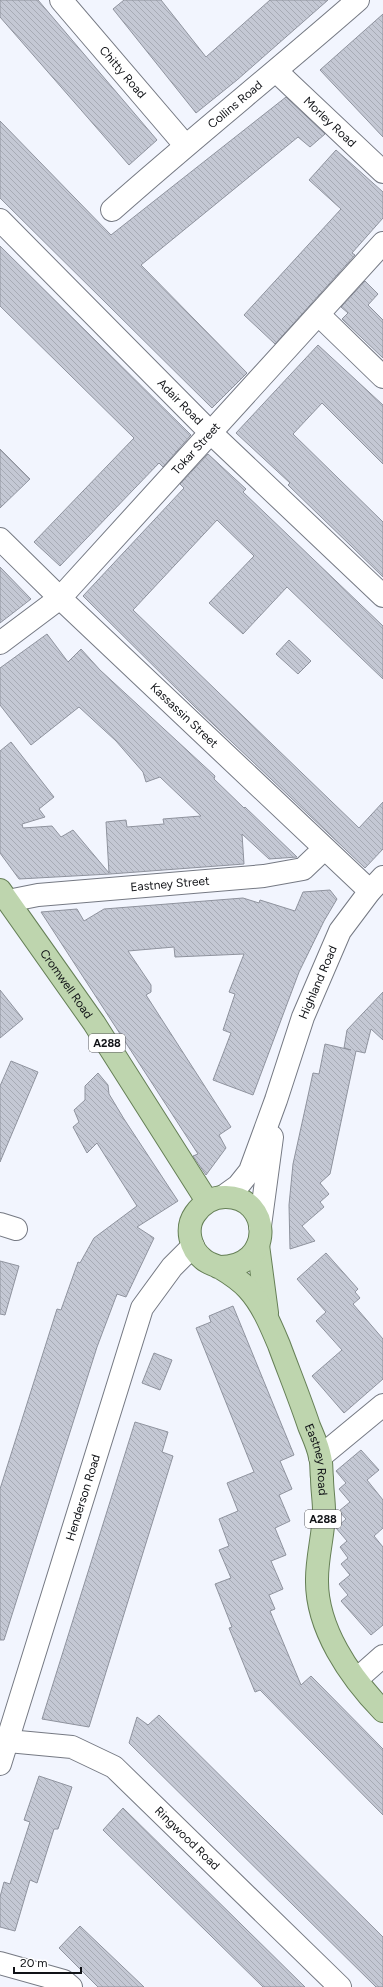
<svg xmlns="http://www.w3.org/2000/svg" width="383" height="1987" viewBox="0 0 383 1987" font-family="Figtree,sans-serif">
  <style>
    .building { fill: url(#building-back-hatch); stroke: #8f939e }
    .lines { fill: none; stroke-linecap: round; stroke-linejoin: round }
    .street-casing { stroke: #757983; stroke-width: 24 }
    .secondary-casing { stroke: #757983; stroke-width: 24 }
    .primary-casing { stroke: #657f56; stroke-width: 24 }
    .street { stroke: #fff; stroke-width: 22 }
    .secondary { stroke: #fff; stroke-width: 22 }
    .primary { stroke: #bed5ae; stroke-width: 22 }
    .labels { text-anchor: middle; stroke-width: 4; stroke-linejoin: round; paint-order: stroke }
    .shield { fill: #fff; stroke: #58595c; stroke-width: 1 }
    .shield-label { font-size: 11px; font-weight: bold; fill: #101216 }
    .street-label { font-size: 12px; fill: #101216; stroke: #fff }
  </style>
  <defs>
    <pattern id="building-back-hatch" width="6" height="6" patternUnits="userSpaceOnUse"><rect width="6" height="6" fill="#c4c8d4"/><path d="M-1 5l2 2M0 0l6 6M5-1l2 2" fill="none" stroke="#a7abb5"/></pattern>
  </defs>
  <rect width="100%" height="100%" fill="#f2f5fe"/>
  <g class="building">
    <path d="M0 0H38L157 140 129 165 0 17Z"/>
    <path d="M124 0H161L206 57 270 0H328L237 80 196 113 113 9Z"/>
    <path d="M383 14V137L320 70Z"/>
    <path d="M286 97 325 134 310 147 298 137 141 265 247 373 212 408 0 198V121L111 235Z"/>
    <path d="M336 150 383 192V218L352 253 355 255 275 344 244 315 341 209 309 180Z"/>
    <path d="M0 246 191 435 163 467 159 463 60 566 34 542 134 438 0 306Z"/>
    <path d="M365 281 378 294 368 305 383 320V358L342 319 348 313 341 307Z"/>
    <path d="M318 345 383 405V464L322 403 293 434 383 522V577L288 485 290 483 236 433Z"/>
    <path d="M0 449 30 479 0 508Z"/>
    <path d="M208 454 246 489 243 492 383 626V679L287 587 243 634 209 603 254 556 217 520 133 610 359 828 383 802V849L365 868 195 707 83 596 184 488 180 484Z"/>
    <path d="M0 567 31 599 0 623Z"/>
    <path d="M47 634 68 662 81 649 100 670 215 776 214 779 244 808 245 807 297 857 269 859 242 834 244 864 110 874 19 879 0 853V751L11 742 54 797 39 809 45 817 22 824 23 828 52 826 61 837 73 830 109 873 106 822 126 820 127 827 164 824 163 819 201 816 160 777 146 782 143 772 116 741 79 707 31 745 0 705V668Z"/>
    <path d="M289 640 311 661 298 674 276 654Z"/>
    <path d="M330 890 337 899 324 921 299 972 253 1095 213 1080 231 1033 223 1030 235 994 229 992 244 954 175 957 174 947 128 951 151 985V992L146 995 231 1127 219 1135 226 1148 206 1175 193 1156 198 1154 41 912 77 909 84 921 104 909 243 898 259 903 260 900 295 911 303 892Z"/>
    <path d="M0 990 23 1019 0 1038Z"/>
    <path d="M383 992V1040L371 1029 365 1053 356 1051 330 1174 320 1183 329 1194 320 1202 324 1207 302 1226 315 1241 290 1249 289 1205 293 1164 313 1073 319 1074 325 1044 351 1050 344 1048 347 1030Z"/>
    <path d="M11 1061 38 1072 0 1162V1086Z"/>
    <path d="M98 1073 108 1085 109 1094 124 1119 178 1201 137 1227 154 1238 126 1297 117 1294 97 1347 4 1640H0V1489L57 1309 61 1310 78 1262 80 1263 94 1238 137 1206 97 1143 87 1153 73 1127 79 1122 74 1110 85 1100V1086Z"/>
    <path d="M326 1253 358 1289 355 1292 360 1298 353 1304 383 1339V1379L344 1413 312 1376 342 1350 316 1321 326 1312 297 1279Z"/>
    <path d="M0 1261 19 1266 5 1315 0 1314Z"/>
    <path d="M233 1306 294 1455 280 1461 292 1489 279 1495 290 1521 275 1528 286 1555 271 1561 283 1589 269 1595 275 1609 270 1611 301 1685 311 1676 383 1749V1815L260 1690 255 1692 229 1628 232 1627 215 1584 231 1578 219 1550 229 1546 219 1519 238 1511 227 1483 254 1472 196 1328 211 1322 209 1316Z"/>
    <path d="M154 1353 172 1360 160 1390 142 1383Z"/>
    <path d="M135 1422 168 1432 162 1452 173 1456 89 1727 42 1719Z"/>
    <path d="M361 1450 379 1470 367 1480 383 1500V1528L374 1536 383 1547V1625L371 1635 341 1601 348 1595 339 1584 350 1575 341 1564 348 1558 340 1547 347 1541 336 1528 346 1519 339 1511 350 1502 339 1489 346 1483 336 1471Z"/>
    <path d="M159 1715 383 1937V1987H376L129 1743 137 1717 148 1725Z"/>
    <path d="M39 1776 72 1787 58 1829H54L37 1883 30 1880 15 1931 0 1927V1897L4 1882 10 1884 30 1822 24 1820Z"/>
    <path d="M123 1808 305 1987H263L103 1830Z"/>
    <path d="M80 1926 144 1987H98L59 1948Z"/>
  </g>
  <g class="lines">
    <defs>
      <g id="street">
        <path id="s1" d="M61 0 185 145"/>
        <path id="s2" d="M276 71 383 172"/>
        <path id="s3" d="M112 210C193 138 277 71 358 0"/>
        <path id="s4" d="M0 220 211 433 383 596"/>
        <path d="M319 315 383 377"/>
        <path id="s5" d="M0 539 60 598 370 891"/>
        <path id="s6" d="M0 643 60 598 383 243"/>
        <path id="s7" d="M8 901 38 895 264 876 303 869 324 849"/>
        <path d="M0 1224 16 1229"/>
        <path d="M320 1457 383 1405"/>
        <path d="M357 1679 383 1656"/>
        <path id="s8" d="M8 1741 72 1747 114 1767 340 1987"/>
        <path id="s9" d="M0 1764 142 1308 172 1267 193 1246"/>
        <path d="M0 1963 64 1981 71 1987"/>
      </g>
      <g id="secondary">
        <path id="s10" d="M224 1196 238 1186 250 1171 276 1100 303 1017 340 931 370 891 383 877"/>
        <path d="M260 1226 272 1137"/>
      </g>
      <g id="primary">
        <path id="s11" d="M0 890 94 1023 207 1201"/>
        <path d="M258 1245 267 1313"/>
        <path id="s12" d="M218 1267C275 1269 272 1196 225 1197 211 1197 202 1204 195 1214 185 1228 190 1249 203 1259 207 1263 214 1265 219 1267 229 1273 240 1280 248 1289 262 1304 271 1326 279 1345 289 1372 300 1399 309 1426 313 1436 318 1446 320 1457 322 1463 321 1471 322 1478 322 1489 324 1500 324 1511 324 1533 317 1556 317 1579 316 1628 350 1677 383 1711"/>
      </g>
    </defs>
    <use href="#street" class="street-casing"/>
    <use href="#secondary" class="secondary-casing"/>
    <use href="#primary" class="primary-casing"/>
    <use href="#street" class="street"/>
    <use href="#secondary" class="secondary"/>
    <use href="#primary" class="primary"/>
  </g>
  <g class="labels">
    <g class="shield">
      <rect x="89" y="1034" width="36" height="18" rx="3"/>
      <rect x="305" y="1510" width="36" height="18" rx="3"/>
    </g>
    <g class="shield-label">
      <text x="107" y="1047">A288</text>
      <text x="323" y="1523">A288</text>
    </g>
    <g class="street-label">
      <text dy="4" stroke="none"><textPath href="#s1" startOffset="95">Chitty Road</textPath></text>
      <text dy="4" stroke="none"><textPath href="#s3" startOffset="162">Collins Road</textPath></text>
      <text dy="4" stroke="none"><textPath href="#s2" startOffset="74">Morley Road</textPath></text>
      <text dy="4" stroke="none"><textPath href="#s4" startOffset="256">Adair Road</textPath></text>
      <text dy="4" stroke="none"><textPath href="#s6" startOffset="277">Tokar Street</textPath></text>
      <text dy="4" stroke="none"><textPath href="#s5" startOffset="255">Kassassin Street</textPath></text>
      <text dy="4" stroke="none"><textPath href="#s7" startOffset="163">Eastney Street</textPath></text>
      <text dy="4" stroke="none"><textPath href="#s10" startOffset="237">Highland Road</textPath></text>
      <text dy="4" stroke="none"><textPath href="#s11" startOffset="115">Cromwell Road</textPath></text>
      <text dy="4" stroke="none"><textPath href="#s12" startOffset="444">Eastney Road</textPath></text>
      <text dy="4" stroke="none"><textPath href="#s9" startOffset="279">Henderson Road</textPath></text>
      <text dy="4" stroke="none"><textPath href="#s8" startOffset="213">Ringwood Road</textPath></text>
    </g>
  </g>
  <path d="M14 1967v6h67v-6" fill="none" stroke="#101216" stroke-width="2"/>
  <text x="20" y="1967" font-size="12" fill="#101216" stroke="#ffffff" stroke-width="3" paint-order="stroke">20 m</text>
</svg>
